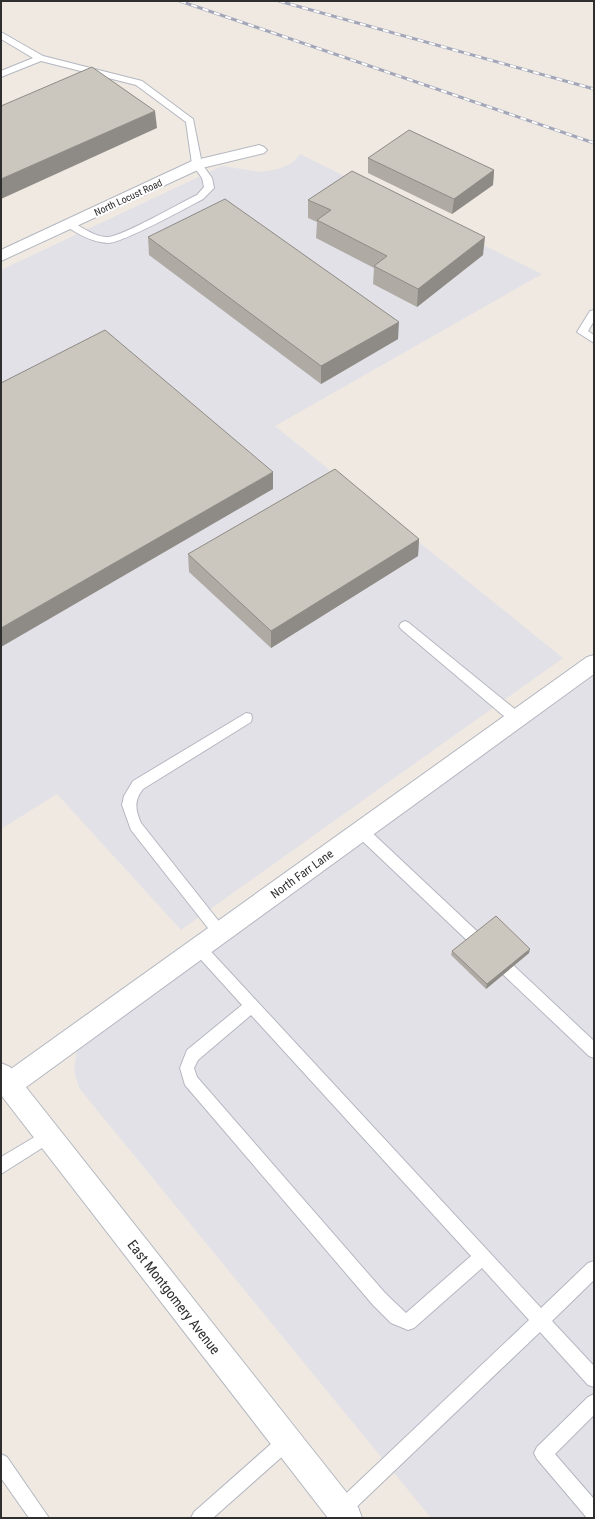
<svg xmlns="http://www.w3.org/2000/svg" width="595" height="1519" viewBox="0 0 595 1519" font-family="'Roboto Condensed',sans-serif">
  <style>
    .industrial { fill: #e3e1e8 }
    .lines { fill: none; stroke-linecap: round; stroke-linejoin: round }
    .lane-casing { stroke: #b4b7c1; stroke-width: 2 }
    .street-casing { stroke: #b4b7c1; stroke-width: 2 }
    .secondary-casing { stroke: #b4b7c1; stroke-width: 2 }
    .lane { fill: #fff; fill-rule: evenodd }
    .street { fill: #fff; fill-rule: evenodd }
    .secondary { fill: #fff; fill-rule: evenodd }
    .rail-casing { stroke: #a3a6b8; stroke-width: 3 }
    .rail { stroke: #fff; stroke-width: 2; stroke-dasharray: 6; stroke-linecap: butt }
    .wall { fill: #afaba4 }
    .shaded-wall { fill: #8e8b86 }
    .building { fill: #cbc7bf; stroke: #8e8b86 }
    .labels { text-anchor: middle; stroke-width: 4; stroke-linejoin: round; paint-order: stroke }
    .far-street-label { font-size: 10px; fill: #2e2e2e; stroke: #fff }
    .street-label { font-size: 12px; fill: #2e2e2e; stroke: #fff }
    .near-street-label { font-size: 14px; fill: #2e2e2e; stroke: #fff }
  </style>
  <rect width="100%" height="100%" fill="#efe9e1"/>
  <g class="industrial">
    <path d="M300 154 542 274 275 426 563 658 181 930 57 794 1 829V270L222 166 260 172 278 169 292 163Z"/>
    <path d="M594 675V1518H431L79 1088 74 1071 77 1049Z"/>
  </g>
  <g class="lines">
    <defs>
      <g id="lane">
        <path d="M1 32 43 56 142 81 193 119 202 164 212 178 214 188 203 199C186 208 123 243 108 243 92 242 79 235 66 226L64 224 66 222C75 220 92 238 108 237 123 236 180 203 197 195L204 187 202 178 192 164 186 122 136 85 41 61 1 77V71L33 58 1 39Z"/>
        <path d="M594 310V321L588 331 594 335V343L577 332 590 311Z"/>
        <path d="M405 621 409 623 522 715 523 719 522 723 517 724 512 723 401 629 399 626 401 623Z"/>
        <path d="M246 713 251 714 252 718 251 722 143 789C134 801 135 809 141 823L225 929 227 933 225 937 220 939 215 937 131 830 122 805 124 796 133 781Z"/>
        <path d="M361 825 366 827 594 1041V1058L589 1056 356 835 354 831 356 827Z"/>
        <path d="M199 942 204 944 541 1308 588 1263 594 1261V1280L552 1321 594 1366V1387L588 1385 540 1332 347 1516 343 1518 335 1516 332 1510 335 1504 529 1320 482 1268 414 1328 408 1330 391 1323 373 1305 185 1085 180 1068 187 1050 242 1005 194 952 192 948 194 944ZM251 1015 471 1256 406 1313 385 1293 197 1077 194 1068 198 1060Z"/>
        <path d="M48 1129 53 1131 56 1136 53 1141 1 1174V1157Z"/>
        <path d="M594 1394V1415L555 1454 594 1499V1518H587L537 1459 534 1453 537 1447 588 1397Z"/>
        <path d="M287 1432 293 1435 296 1441 293 1447 213 1518H191L194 1512 281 1435Z"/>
        <path d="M1 1454 7 1457 49 1518H29L1 1478Z"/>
      </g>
      <g id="street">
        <path d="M259 145 264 147 267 150 264 153 202 168 1 261V250L192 161Z"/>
        <path d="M594 655V674L18 1093 9 1097 1 1094V1076L587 657Z"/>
      </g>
      <path id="secondary" d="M1 1063 10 1067 358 1507 362 1518H328L1 1095Z"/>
    </defs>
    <use href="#lane" class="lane-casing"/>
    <use href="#street" class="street-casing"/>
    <use href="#secondary" class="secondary-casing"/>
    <use href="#lane" class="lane"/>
    <use href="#street" class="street"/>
    <use href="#secondary" class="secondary"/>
    <defs>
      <g id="rail">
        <path d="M180 1 594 143"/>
        <path d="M279 1 594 89"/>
      </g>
    </defs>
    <use href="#rail" class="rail-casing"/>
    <use href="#rail" class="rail"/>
  </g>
  <g class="wall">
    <path d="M368 158 494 170 493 185 452 214 368 173Z"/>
    <path d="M308 200 483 255 417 307 373 284 374 268 316 238 317 222 308 218Z"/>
    <path d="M148 237 398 339 321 384 149 255Z"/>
    <path d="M419 539 418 556 271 648 189 572 188 554Z"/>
    <path d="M452 951 529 953 486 989 451 955Z"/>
  </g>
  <g class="shaded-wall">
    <path d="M155 111 157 128 1 199V179Z"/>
    <path d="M494 170 493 185 452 214 454 199Z"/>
    <path d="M485 237 483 255 417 307 418 289Z"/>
    <path d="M399 322 398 339 321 384V366Z"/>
    <path d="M273 472V489L1 647V628Z"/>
    <path d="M419 539 418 556 271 648V631Z"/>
    <path d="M530 949 529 953 486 989 487 984Z"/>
  </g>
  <g class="building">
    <path d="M92 67 155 111 1 179V106Z"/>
    <path d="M409 130 494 170 454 199 368 158Z"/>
    <path d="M352 171 485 237 418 289 374 266 387 256 317 220 331 210 308 200Z"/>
    <path d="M225 199 399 322 321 366 148 237Z"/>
    <path d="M105 330 273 472 1 628V383Z"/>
    <path d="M335 469 419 539 271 631 188 554Z"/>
    <path d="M496 916 530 949 487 984 452 951Z"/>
  </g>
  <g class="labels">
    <g class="far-street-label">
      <text transform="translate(128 197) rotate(-25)" y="4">North Locust Road</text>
    </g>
    <g class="street-label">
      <text transform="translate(302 874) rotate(-36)" y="4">North Farr Lane</text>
    </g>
    <g class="near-street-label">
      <text transform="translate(174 1297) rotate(52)" y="5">East Montgomery Avenue</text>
    </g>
  </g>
  <rect width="595" height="1519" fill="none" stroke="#2e2e2e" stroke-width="4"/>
</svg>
